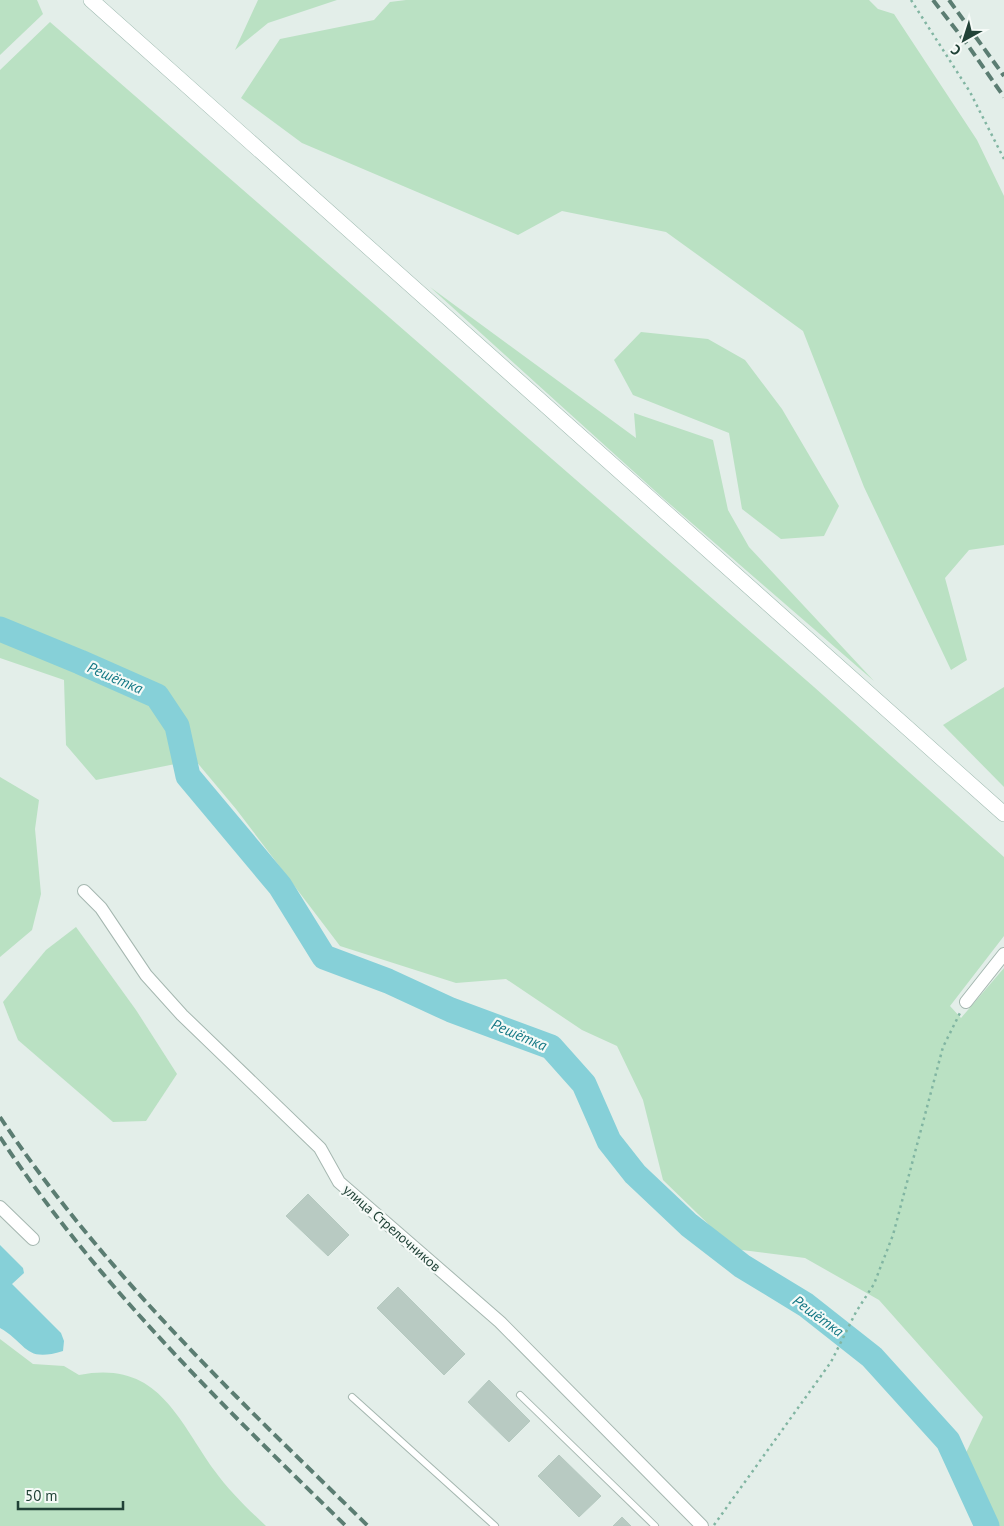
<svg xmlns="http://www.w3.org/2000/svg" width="1004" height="1526" viewBox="0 0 1004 1526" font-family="'PT Sans',sans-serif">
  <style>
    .green { fill: #bae1c3 }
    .water { fill: #86d0d8 }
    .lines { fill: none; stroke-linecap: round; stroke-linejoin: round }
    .river { stroke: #86d0d8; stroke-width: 25 }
    .building { fill: #b8cac2; stroke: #b5c9c0 }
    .lane-casing { stroke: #a5b7b0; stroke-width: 8 }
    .street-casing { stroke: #a5b7b0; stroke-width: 14 }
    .secondary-casing { stroke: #a0bbb1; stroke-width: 16 }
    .path { stroke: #81b5a2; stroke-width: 2.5; stroke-dasharray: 2.5 4; stroke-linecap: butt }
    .lane { stroke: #fff; stroke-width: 6 }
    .street { stroke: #fff; stroke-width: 12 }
    .secondary { stroke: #fff; stroke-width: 15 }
    .rail { stroke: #5b7d72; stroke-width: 4; stroke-dasharray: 10 5; stroke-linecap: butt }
    .labels { text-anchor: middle; stroke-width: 4.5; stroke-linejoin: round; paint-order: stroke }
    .street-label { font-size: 14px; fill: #214237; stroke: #f5faf7 }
    .water-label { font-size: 15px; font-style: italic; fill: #147885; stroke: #f5faf7 }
  </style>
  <rect width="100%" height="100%" fill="#e3eee9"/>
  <g class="green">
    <path d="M0 0H37L43 14 0 55Z"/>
    <path d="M258 0H337L268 23 235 50Z"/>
    <path d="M406 0H869L878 9 894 14 977 140 1004 196V545L969 550 945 578 967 660 951 670 864 487 803 331 666 232 562 211 518 235 302 143 241 98 280 39 374 20 390 2Z"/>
    <path d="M50 22 814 687 1004 857V936L950 1006 961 1018 1004 968V1526H995L963 1459 983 1417 879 1300 805 1258 734 1249 663 1180 643 1100 617 1046 582 1030 506 979 456 983 340 946 236 809 195 760 96 780 66 745 64 680 0 658V70Z"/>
    <path d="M430 287 636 438 634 413 713 440 728 510 749 547 874 681 664 499Z"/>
    <path d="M641 332 708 339 745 360 782 409 839 506 824 536 781 539 742 509 729 433 633 395 614 360Z"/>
    <path d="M1004 687V787L943 725Z"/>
    <path d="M0 777 39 800 35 829 41 894 32 930 0 957Z"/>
    <path d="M76 927 136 1010 177 1074 146 1121 113 1122 18 1040 3 1002 46 950Z"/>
    <path d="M0 1339 33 1364 64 1366 79 1375C157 1360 176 1416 214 1470 229 1491 248 1509 266 1526H0Z"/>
  </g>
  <path class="water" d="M0 1245 23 1268 24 1273 12 1284 61 1333 64 1341 63 1351C24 1363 28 1344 0 1328Z"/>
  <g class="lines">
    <path class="river" d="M0 629 80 662 157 696 177 726 188 776 280 886 324 957 388 981 451 1010 551 1047 584 1084 609 1141 635 1174 689 1225 742 1266 806 1305 872 1357 948 1441 987 1526"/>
  </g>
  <g class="building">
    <path d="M308 1194 349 1235 328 1256 286 1216Z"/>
    <path d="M398 1287 465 1354 444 1375 377 1308Z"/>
    <path d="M489 1380 530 1421 509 1442 468 1402Z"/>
    <path d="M559 1455 601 1496 579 1517 538 1476Z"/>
    <path d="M622 1517 631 1526H613Z"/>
  </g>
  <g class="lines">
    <defs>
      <g id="lane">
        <path d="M520 1395 655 1526"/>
        <path d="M352 1397 495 1526"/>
      </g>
      <g id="street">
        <path d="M84 891 101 908 146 975 182 1015 320 1148 339 1182 500 1322 702 1526"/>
        <path d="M966 1002 1004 954"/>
        <path d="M0 1207 33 1239"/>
      </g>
      <path id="secondary" d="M91 0 1004 814"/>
    </defs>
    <use href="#lane" class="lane-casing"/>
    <use href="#street" class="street-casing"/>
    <use href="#secondary" class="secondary-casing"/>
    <g class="path">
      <path d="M911 0 970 92 1004 159"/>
      <path d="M714 1525 831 1362 856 1312 874 1284 893 1235 943 1047 960 1013"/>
    </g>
    <use href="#lane" class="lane"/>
    <use href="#street" class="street"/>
    <use href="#secondary" class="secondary"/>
    <g class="rail">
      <path d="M933 0 967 44 1004 97"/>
      <path d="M949 0 1004 76"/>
      <path d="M0 1117C102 1271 237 1398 368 1526"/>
      <path d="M0 1137C96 1283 221 1404 346 1526"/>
    </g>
  </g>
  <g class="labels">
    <g class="street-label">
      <text transform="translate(392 1228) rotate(41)" y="5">улица Стрелочников</text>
    </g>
    <g class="water-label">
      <text transform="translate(115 678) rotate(23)" y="5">Решётка</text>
      <text transform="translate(519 1035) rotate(23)" y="5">Решётка</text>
      <text transform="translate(818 1316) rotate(36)" y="5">Решётка</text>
    </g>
  </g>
  <g transform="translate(964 40) rotate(219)" stroke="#f5faf7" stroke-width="4" paint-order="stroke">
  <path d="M0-4L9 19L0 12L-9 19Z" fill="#214237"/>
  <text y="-8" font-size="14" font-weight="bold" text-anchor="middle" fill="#214237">С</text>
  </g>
  <path d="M18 1501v8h105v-8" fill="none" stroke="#214237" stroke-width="2.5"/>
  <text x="25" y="1501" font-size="15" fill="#214237" stroke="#f5faf7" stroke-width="4" paint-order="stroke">50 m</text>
</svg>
